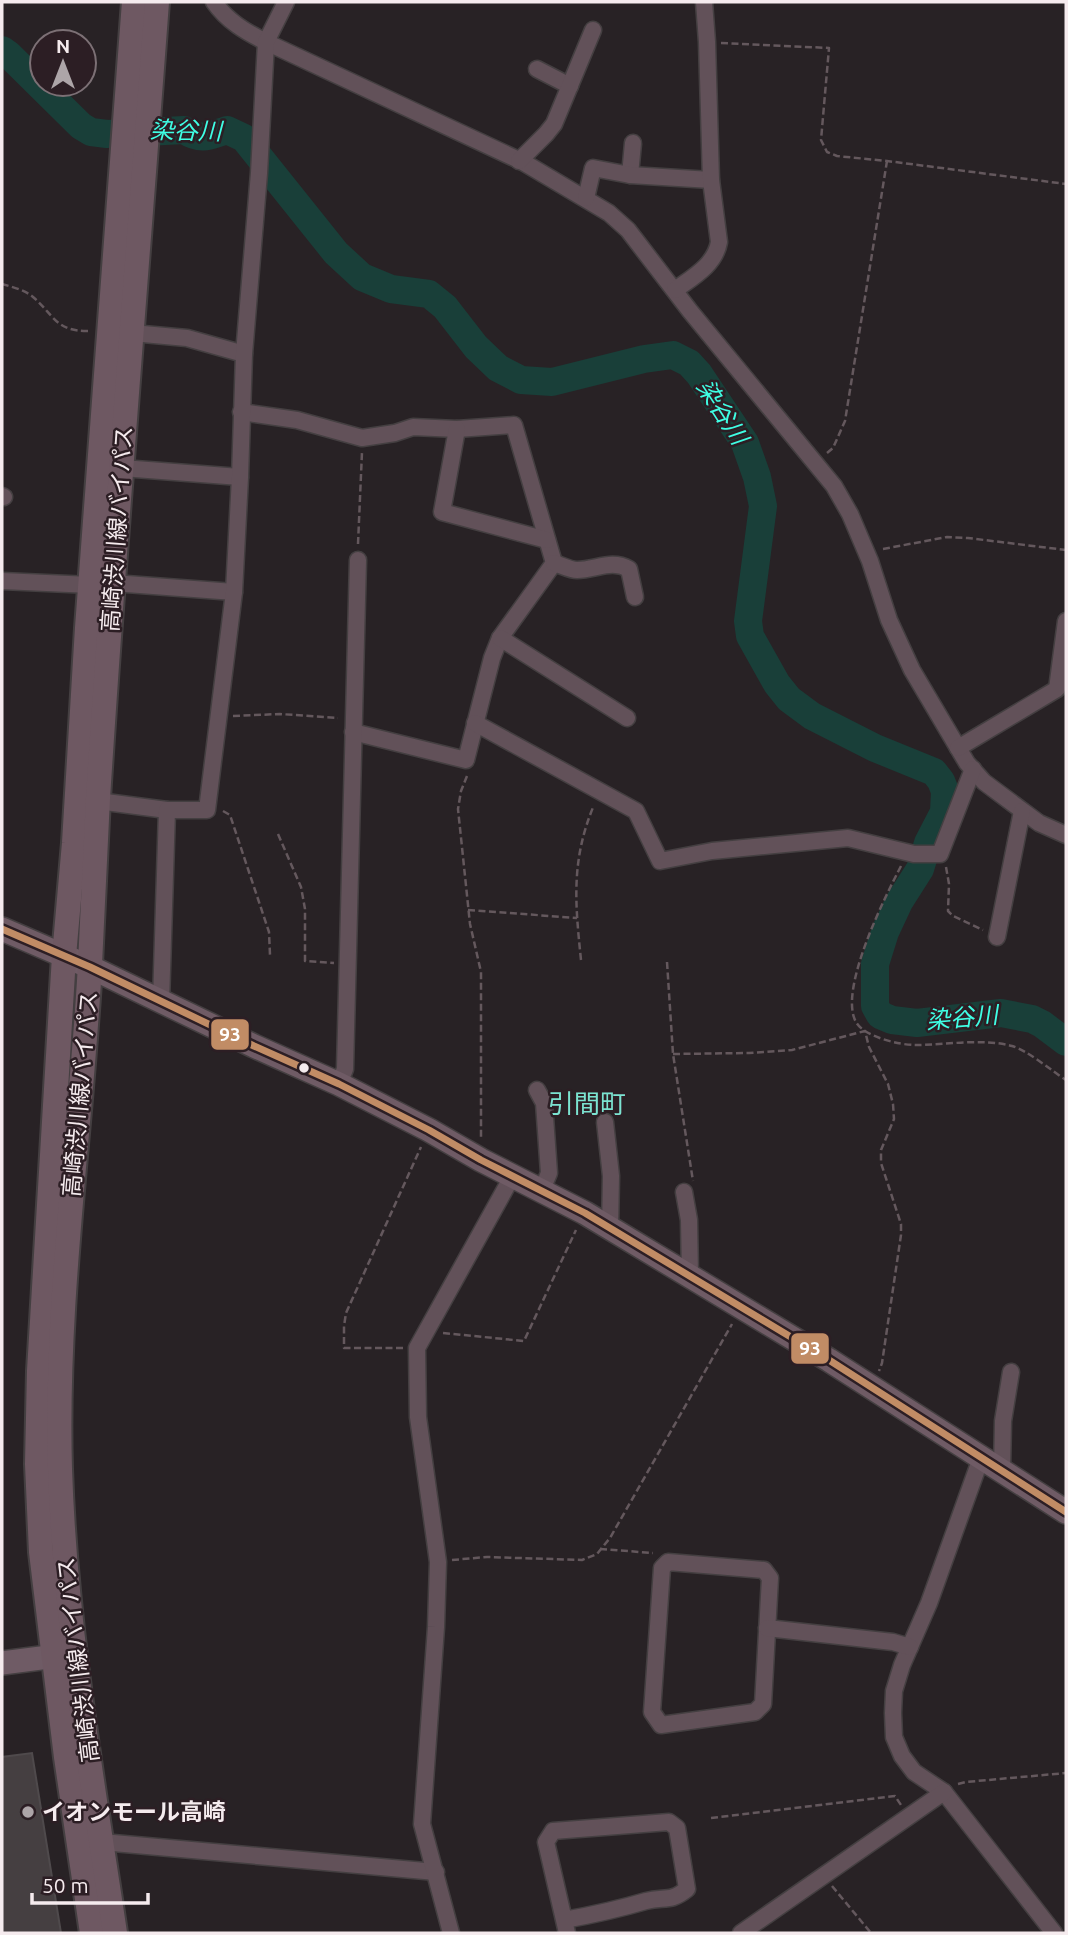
<svg xmlns="http://www.w3.org/2000/svg" width="1068" height="1935" viewBox="0 0 1068 1935" font-family="Ubuntu,'Noto Sans JP',sans-serif">
  <style>
    .lines { fill: none; stroke-linecap: round; stroke-linejoin: round }
    .river { stroke: #193f39; stroke-width: 28 }
    .building { fill: #453f41; stroke: #4f4a4c; stroke-width: 2 }
    .street-casing { stroke: #443f41; stroke-width: 19 }
    .secondary-casing { stroke: #443f41; stroke-width: 26 }
    .primary-casing { stroke: #443f41; stroke-width: 28 }
    .path { stroke: #64585d; stroke-width: 2.5; stroke-dasharray: 7 3.5; stroke-linecap: butt }
    .street { stroke: #625159; stroke-width: 16 }
    .secondary { stroke: #6f5b65; stroke-width: 23 }
    .primary { stroke: #6e5862; stroke-width: 24 }
    .bus-1-casing { stroke: #2c1e24; stroke-width: 12 }
    .bus-1 { stroke: #c18c65; stroke-width: 7 }
    .bus-dot { fill: #f5ebee; stroke: #2c1e24; stroke-width: 2.5 }
    .poi-dot { fill: #ada5a8; stroke: #2c1e24; stroke-width: 2.5 }
    .labels { text-anchor: middle; stroke-width: 5; stroke-linejoin: round; paint-order: stroke }
    .street-label { font-size: 23px; fill: #f5ebee; stroke: #2c1e24 }
    .poi-label { font-size: 23px; font-weight: bold; fill: #f5ebee; stroke: #2c1e24; text-anchor: start }
    .water-label { font-size: 24px; font-style: italic; fill: #3ffee4; stroke: #2c1e24 }
    .quarter-label { font-size: 26px; fill: #7ce3d1; stroke: #2c1e24 }
    .line-badge { stroke: #2c1e24; stroke-width: 2.5 }
    .badge-label { font-size: 19px; text-anchor: middle; font-weight: bold; fill: #fff }
  </style>
  <rect width="100%" height="100%" fill="#282225"/>
  <g class="lines">
    <path class="river" d="M2 50 9 55 81 126 91 132 107 134 184 130C201 141 209 136 227 130L244 138 336 253 362 277 391 289 429 294 445 307 476 347 498 368 521 380 552 382 644 359 673 355 689 363 699 374 745 443 757 477 763 506 748 621 750 636 777 684 789 699 812 716 875 748 934 772 941 781 945 791 944 812 928 843 920 869 899 902 885 932 875 964V1006L880 1015 892 1020 917 1023 1001 1013 1032 1019 1042 1024 1066 1042"/>
  </g>
  <path class="building" d="M32 1753 61 1933H2V1757Z"/>
  <g class="lines">
    <defs>
      <g id="street">
        <path d="M214 2C227 21 246 32 266 42L523 162 609 213 628 230 690 311 834 486 850 514 870 561 889 620 912 670 967 763 984 782 1039 823 1066 835"/>
        <path d="M537 69 570 86"/>
        <path d="M519 161 546 134 554 124 593 30"/>
        <path d="M630 175 633 143"/>
        <path d="M586 198 593 168 630 175 711 180"/>
        <path d="M675 290C693 277 715 265 719 242L711 180 707 42 704 2"/>
        <path d="M132 333 187 338 244 354"/>
        <path d="M241 412 297 420 362 438 395 433 413 427 457 429 514 425 554 563 500 638 492 658 466 760 353 732"/>
        <path d="M457 429 442 512 547 540"/>
        <path d="M122 468 240 477"/>
        <path d="M2 496 4 497"/>
        <path d="M554 563C561 565 570 570 577 570 596 570 611 559 629 569L635 597"/>
        <path d="M2 581 91 585"/>
        <path d="M113 583 234 592"/>
        <path d="M500 638 627 718"/>
        <path d="M475 723 636 811 660 861 712 851 848 838 914 854H940L973 769"/>
        <path d="M958 748 1057 689 1066 621"/>
        <path d="M98 801 167 810"/>
        <path d="M997 937 1022 811"/>
        <path d="M161 1002 167 810H207L234 592 240 477 244 354 259 173 266 42 286 2"/>
        <path d="M339 1084 345 1069 358 560"/>
        <path d="M537 1090 544 1103 549 1173 542 1190"/>
        <path d="M605 1122 611 1176 610 1229"/>
        <path d="M684 1192 689 1220 690 1275"/>
        <path d="M981 1458 929 1603 902 1665 894 1691 893 1713 894 1737 902 1756 914 1772 944 1792 1054 1933"/>
        <path d="M1002 1470 1003 1421 1011 1372"/>
        <path d="M668 1562 764 1570 770 1578 763 1704 755 1712 661 1725 652 1712 662 1568Z"/>
        <path d="M767 1628 893 1642 910 1647"/>
        <path d="M102 1842 436 1872"/>
        <path d="M564 1920C592 1915 619 1909 646 1901 664 1896 670 1903 687 1889L677 1828 669 1822 553 1831 546 1842 567 1933"/>
        <path d="M451 1933 422 1824 436 1627 438 1562 418 1417 417 1348 513 1175"/>
        <path d="M741 1933 944 1792"/>
      </g>
      <g id="secondary">
        <path d="M2 929 90 967 254 1046 339 1084 429 1130 481 1160 585 1213 829 1360 1066 1512"/>
        <path d="M2 1663 72 1654"/>
      </g>
      <g id="primary">
        <path d="M92 1933 66 1757 41 1552 37 1464 39 1371 64 956 74 843 87 628 134 2"/>
        <path d="M115 1933C92 1779 65 1625 60 1469 55 1300 81 1132 90 964 93 909 95 853 98 798 115 533 137 267 157 2"/>
      </g>
    </defs>
    <use href="#street" class="street-casing"/>
    <use href="#secondary" class="secondary-casing"/>
    <use href="#primary" class="primary-casing"/>
    <g class="path">
      <path d="M721 43 829 48 821 140 827 152 837 156 887 161 1066 184"/>
      <path d="M2 284C12 287 25 290 33 297 54 315 56 332 89 331"/>
      <path d="M827 453 833 448 845 421 887 161"/>
      <path d="M358 544 362 452"/>
      <path d="M883 549 947 537 968 538 1066 550"/>
      <path d="M233 716 280 714 338 718"/>
      <path d="M467 776 461 791 458 809 470 924 481 972V1137"/>
      <path d="M223 811 230 815 269 932 270 955"/>
      <path d="M278 834 301 887 305 909V961L334 963"/>
      <path d="M901 866C885 897 838 990 856 1022 864 1037 900 1045 915 1045 944 1045 984 1038 1012 1046 1027 1050 1052 1071 1066 1080"/>
      <path d="M946 867 949 884 948 911 953 916 983 930"/>
      <path d="M468 910 577 918"/>
      <path d="M581 960C575 902 571 860 594 805"/>
      <path d="M667 962 673 1054 693 1181"/>
      <path d="M673 1054 749 1053 792 1050 865 1031 869 1047 888 1084 893 1104 894 1119 881 1150V1163L901 1224V1235L882 1363 879 1371"/>
      <path d="M443 1333 524 1341 576 1230"/>
      <path d="M403 1348H344V1326L346 1313 421 1147"/>
      <path d="M600 1549 653 1553"/>
      <path d="M452 1560 487 1557 582 1560 597 1554 610 1538 732 1324"/>
      <path d="M958 1784 966 1782 1066 1773"/>
      <path d="M711 1818 895 1796 901 1805"/>
      <path d="M832 1886 871 1933"/>
    </g>
    <use href="#street" class="street"/>
    <use href="#secondary" class="secondary"/>
    <use href="#primary" class="primary"/>
    <defs>
      <path id="bus-1" d="M2 929 90 967 254 1046 339 1084 429 1130 481 1160 585 1213 829 1360 1066 1512"/>
    </defs>
    <use href="#bus-1" class="bus-1-casing"/>
    <use href="#bus-1" class="bus-1"/>
  </g>
  <circle class="bus-dot" cx="304" cy="1068" r="6"/>
  <circle class="poi-dot" cx="28" cy="1812" r="7"/>
  <g class="labels">
    <g class="street-label">
      <text transform="translate(117 529) rotate(-86)" y="8">高崎渋川線バイパス</text>
      <text transform="translate(80 1094) rotate(-85)" y="8">高崎渋川線バイパス</text>
      <text transform="translate(78 1660) rotate(-97)" y="8">高崎渋川線バイパス</text>
    </g>
    <g class="poi-label">
      <text x="42" y="1820">イオンモール高崎</text>
    </g>
    <g class="water-label">
      <text transform="translate(186 131) rotate(1)" y="8">染谷川</text>
      <text transform="translate(722 412) rotate(57)" y="8">染谷川</text>
      <text transform="translate(962 1018) rotate(-5)" y="8">染谷川</text>
    </g>
    <g class="quarter-label">
      <text x="587" y="1113">引間町</text>
    </g>
  </g>
  <g class="line-badge">
    <rect x="210" y="1018" width="40" height="33" rx="7" fill="#c18c65"/>
    <rect x="790" y="1332" width="40" height="33" rx="7" fill="#c18c65"/>
  </g>
  <g class="badge-label">
    <text x="230" y="1041">93</text>
    <text x="810" y="1355">93</text>
  </g>
  <rect width="1068" height="1935" fill="none" stroke="#f5ebee" stroke-width="7"/>
  <g transform="translate(63 63)"><circle r="33" fill="#2c1e24" stroke="#7c7075" stroke-width="2"/>
  <path d="M0-5L12 26L0 18L-12 26Z" fill="#ada5a8"/>
  <text y="-10" font-size="19" font-weight="bold" text-anchor="middle" fill="#f5ebee">N</text>
  </g>
  <path d="M32 1893v10h116v-10" fill="none" stroke="#f5ebee" stroke-width="3.5"/>
  <text x="42" y="1893" font-size="21" fill="#f5ebee" stroke="#2c1e24" stroke-width="5" paint-order="stroke">50 m</text>
</svg>
